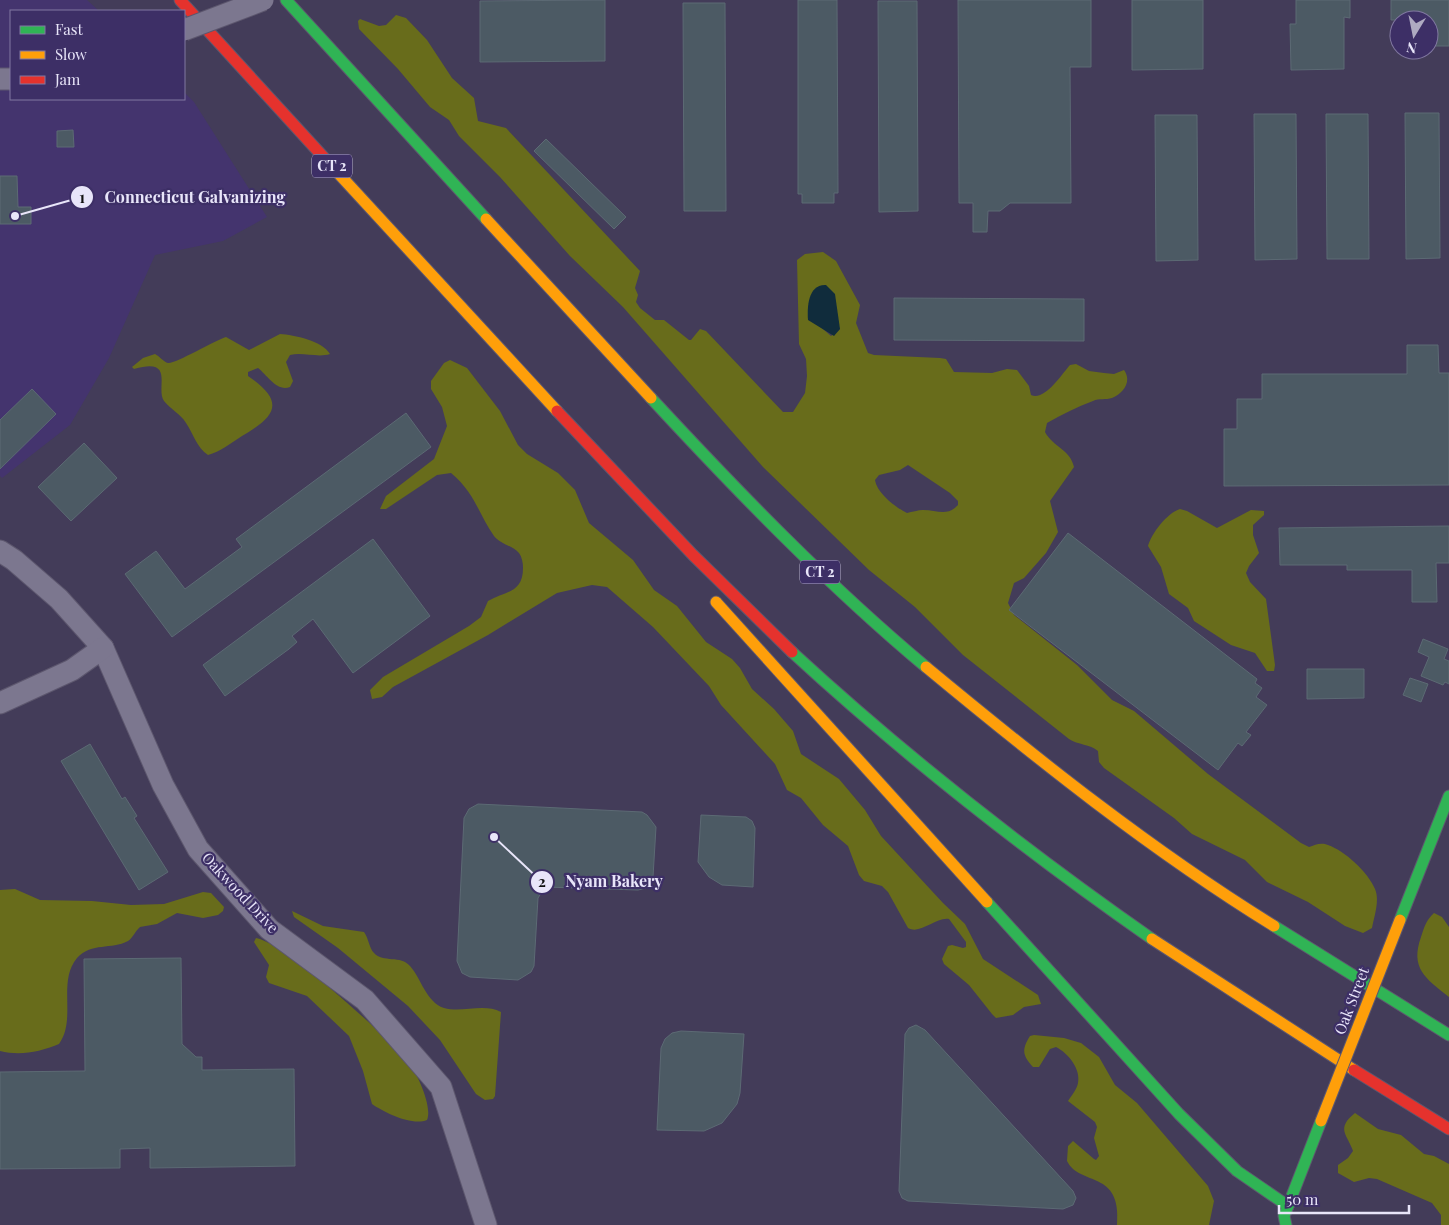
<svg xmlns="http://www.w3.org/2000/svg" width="1449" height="1225" viewBox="0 0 1449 1225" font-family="'Playfair Display',serif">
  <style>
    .built { fill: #44346e }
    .forest { fill: #686c1b; fill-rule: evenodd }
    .water { fill: #102c3c }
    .building { fill: #4c5a64; stroke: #5c6a74 }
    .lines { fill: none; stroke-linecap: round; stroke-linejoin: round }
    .street-casing { stroke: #5d576e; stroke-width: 23 }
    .fast-casing { stroke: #5d576e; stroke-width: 13 }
    .slow-casing { stroke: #5d576e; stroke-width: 13 }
    .jam-casing { stroke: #5d576e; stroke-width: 13 }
    .street { stroke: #7c778f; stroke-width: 21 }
    .fast { stroke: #30b455; stroke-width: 11 }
    .slow { stroke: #ff9f0a; stroke-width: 11 }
    .jam { stroke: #e5322d; stroke-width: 11 }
    .street-bridge-casing { stroke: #5d576e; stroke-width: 23; stroke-linecap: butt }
    .slow-bridge-casing { stroke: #5d576e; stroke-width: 13; stroke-linecap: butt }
    .street-bridge { stroke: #7c778f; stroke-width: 21 }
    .slow-bridge { stroke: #ff9f0a; stroke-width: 11 }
    .labels { text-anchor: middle; stroke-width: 4.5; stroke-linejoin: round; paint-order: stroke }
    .shield { fill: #3d2f66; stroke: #b5aecd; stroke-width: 1 }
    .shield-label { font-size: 14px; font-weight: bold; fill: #e8e5f9 }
    .street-label { font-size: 15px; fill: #e8e5f9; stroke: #3d2f66 }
    .leader { fill: none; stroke: #e8e5f9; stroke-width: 2 }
    .callout-dot { fill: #e8e5f9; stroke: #3d2f66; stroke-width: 2 }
    .mark-label { font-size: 15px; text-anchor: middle; font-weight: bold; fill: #111 }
    .callout-label { font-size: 16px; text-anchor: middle; font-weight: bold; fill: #e8e5f9; stroke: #3d2f66; stroke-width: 4.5; stroke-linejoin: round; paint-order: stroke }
  </style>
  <rect width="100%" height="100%" fill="#433c59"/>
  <path class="built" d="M0 0H87L99 11H11V99H184V92L194 102 267 217 223 241 155 255 109 358 70 425 2 478 0 476Z"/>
  <g class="forest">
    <path d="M396 15 406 18 427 40 452 78 474 98 478 121 506 128 640 271 635 288 638 295 636 302 640 308 655 320H664L689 340H691L700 329 706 331 783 412H793L805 393 807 376 806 359 799 344 797 260 805 254 823 252 836 261 860 305 856 323 868 353 874 355 940 358 946 359 954 372 992 373 1007 369 1017 370 1029 386 1031 395C1045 401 1061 375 1070 365L1076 364 1089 371 1104 373 1114 374 1124 370C1132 381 1124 393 1112 398 1106 400 1099 398 1093 401 1077 407 1061 415 1047 423L1045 432C1053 447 1070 449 1074 467L1050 501 1058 532 1046 553 1024 578 1014 583 1008 603 1014 615 1077 665 1112 700 1134 711 1208 774 1301 843 1309 847C1315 845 1321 842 1328 845 1345 851 1368 872 1375 889 1380 900 1374 917 1372 928L1363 933 1345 926 1308 902 1267 882 1245 860 1192 834 1174 818 1104 768 1099 762 1098 751C1090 744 1078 745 1069 739L963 655 915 607 869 570 763 467 623 307 570 256 500 177 459 136 449 120 430 107 398 69 359 29 358 21 360 19 379 26 386 25ZM816 323 840 329 831 336ZM908 465 950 493 958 501V505C947 517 937 510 923 510 918 510 912 512 907 513 895 507 877 493 875 480L879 475 900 470Z"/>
    <path d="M280 334C294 335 323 341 330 354 318 358 303 352 290 355L286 362 293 381 290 387C277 392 268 376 258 368L248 372V376C286 402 276 416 242 436 231 443 220 452 208 455 197 448 193 433 186 423 181 414 170 409 164 401 155 388 176 357 134 369L132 367 143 358 155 354C159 356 164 362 168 363 173 365 216 340 226 337L249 350Z"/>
    <path d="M450 360 467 368 500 411 518 445 527 454 558 473 575 490 589 523 633 560 654 590 677 606 706 642 732 659 740 668 752 689 774 709 793 731 801 754 839 779 865 810 881 836 943 903 965 924 983 959 1038 995 1041 1004 1024 1007 1013 1015 996 1018 992 1014 969 985 944 964 942 959 948 946 952 945 963 948 966 947V942L949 919C935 917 921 935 908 928L888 892 882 886 864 881 859 875 848 846 823 825 801 798 787 790 775 764 721 705 709 686 653 627 607 587 592 585 557 593 488 635 393 687 382 697 372 699 370 690 383 677 469 626 481 617 488 601C506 591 523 593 523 568 523 563 522 557 519 553 513 546 500 544 494 536 478 513 475 493 451 473L437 475 386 509H380L386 496 434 459 447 426 442 407 431 389V381L444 363Z"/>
    <path d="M1180 509 1187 511 1217 528 1251 510 1264 511V515L1253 525V535L1259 553 1249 566 1246 573 1250 582 1266 599 1275 665 1274 671H1267L1255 653 1231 645 1194 621 1188 608 1169 594 1161 567 1148 546C1151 534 1167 513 1180 509Z"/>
    <path d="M15 889 40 900 92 901 131 905 164 904 203 892 211 893 224 907 223 911 218 915 203 918 177 913 157 924 140 927C135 931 133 938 128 941 111 950 92 942 77 958 57 982 77 1019 59 1044 40 1052 20 1056 0 1051V890Z"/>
    <path d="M292 911 323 926 364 932C369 939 369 948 374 953 383 963 401 955 410 966 421 978 426 1002 444 1008 462 1013 484 1003 501 1012L495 1096 493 1099 485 1100 476 1094 440 1040 408 1006 338 948 294 917Z"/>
    <path d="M1434 913 1442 917 1449 927V997C1425 978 1410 968 1421 937 1424 928 1426 920 1434 913Z"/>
    <path d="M256 938C285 943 385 1035 407 1060 416 1071 433 1106 427 1120 412 1126 385 1113 372 1104L363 1071 349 1036 307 996 269 983 266 977 269 965 254 942Z"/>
    <path d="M1034 1035 1064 1038 1081 1043 1099 1057 1115 1085 1137 1103 1208 1186 1214 1201 1209 1225H1117C1122 1169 1080 1187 1067 1161L1068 1146 1073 1141 1094 1159 1096 1160 1099 1156 1094 1138 1097 1127 1095 1122 1068 1101C1072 1095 1077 1089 1078 1083 1081 1069 1068 1053 1056 1047L1050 1049 1039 1067H1033C1023 1056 1021 1050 1030 1036Z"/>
    <path d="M1355 1113 1378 1129 1401 1135 1424 1154 1434 1156 1449 1164V1225H1441V1215L1432 1203 1377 1179 1369 1178 1354 1182 1338 1173V1165L1348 1158 1353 1151C1348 1135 1335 1129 1355 1113Z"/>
  </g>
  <path class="water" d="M826 285 835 294 840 329 834 336 808 320C807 307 808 284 826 285Z"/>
  <g class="building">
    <path d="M605 0V61L480 62V1Z"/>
    <path d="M798 0H837L838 193H834V203H802V194H798Z"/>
    <path d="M958 0H1091V67H1070L1071 203H1010L1000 211H988L987 232H973V203H959Z"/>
    <path d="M1132 0H1203V69L1132 70Z"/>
    <path d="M1296 0H1350V18L1344 17V69L1291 70 1290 24H1296Z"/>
    <path d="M1391 0H1449V46H1429V20H1391Z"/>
    <path d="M878 1H917L918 211 879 212Z"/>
    <path d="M683 3H725L726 211H684Z"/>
    <path d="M1405 113H1439L1440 258 1406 259Z"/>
    <path d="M1254 114H1296L1297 259 1255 260Z"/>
    <path d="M1326 114H1368L1369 259H1327Z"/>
    <path d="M1155 115H1197L1198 260 1156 261Z"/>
    <path d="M73 130 74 147H57V131Z"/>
    <path d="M546 139 626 217 614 229 534 151Z"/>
    <path d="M0 176H17L18 207H31V224H0Z"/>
    <path d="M894 298 1084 299V341L894 340Z"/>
    <path d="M1407 345H1438L1439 373H1449V485L1224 486V429H1237V399H1262V374H1407Z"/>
    <path d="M32 389 56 414 0 469V420Z"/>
    <path d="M406 413 431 447 172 637 125 574 156 551 185 589 242 547 236 539Z"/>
    <path d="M84 443 117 478 71 521 38 487Z"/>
    <path d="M1449 526V563H1436L1437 602H1412V570H1347V565H1280L1279 528Z"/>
    <path d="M1068 533 1257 679 1255 683 1262 688 1256 697 1267 705 1246 732 1251 735 1242 746 1238 743 1218 770 1009 610Z"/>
    <path d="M373 539 430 616 353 673 313 619 292 636 297 642 289 649 225 696 203 665Z"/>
    <path d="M1423 639 1448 649 1444 659 1449 661V684L1445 682 1443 685 1421 676 1429 657 1418 652Z"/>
    <path d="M1307 669H1364V698L1307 699Z"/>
    <path d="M1410 678 1428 684 1421 702 1403 695Z"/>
    <path d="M90 744 122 799 125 797 137 816 134 818 168 872 139 890 61 761Z"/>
    <path d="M478 804 642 812 647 815 656 827 653 877 651 883 646 888 638 890 545 887 538 898 534 966 531 972 518 980 470 977 462 973 457 961 464 818 469 809Z"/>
    <path d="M701 815 746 817 752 821 755 828 753 887 722 885 709 877 698 862Z"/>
    <path d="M181 958 182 1044 196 1057H202V1070L294 1069 295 1166 150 1168V1148L120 1149V1168L0 1169V1072L85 1071 84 959Z"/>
    <path d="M916 1025 925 1030 1073 1191 1076 1198 1073 1205 1063 1209 908 1201 902 1198 899 1191 905 1034 909 1028Z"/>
    <path d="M681 1031 744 1034 740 1093 737 1104 722 1123 704 1131 657 1130 661 1048 665 1039 672 1033Z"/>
  </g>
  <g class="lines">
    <defs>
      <g id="street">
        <path d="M0 79H11"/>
        <path d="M0 551 14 560 59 599 103 648 163 785 198 849 269 929 365 1000 441 1087 486 1225"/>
        <path d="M0 703 72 670 103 648"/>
      </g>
      <g id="fast">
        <path d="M286 0 486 219"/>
        <path d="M651 398C738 492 828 585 926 667"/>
        <path d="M792 652C906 757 1026 851 1152 939"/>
        <path d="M987 902 1179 1114 1237 1171 1288 1206"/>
        <path d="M1400 920 1449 796"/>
        <path d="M1274 926 1449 1035"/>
        <path d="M1288 1206 1321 1121"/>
        <path d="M1286 1225 1284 1216 1288 1206"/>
      </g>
      <g id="slow">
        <path d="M327 161 557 411"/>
        <path d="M486 219 651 398"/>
        <path d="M716 602 987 902"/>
        <path d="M926 667C1037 759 1151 850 1274 926"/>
        <path d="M1152 939 1354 1070"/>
      </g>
      <g id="jam">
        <path d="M180 0 327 161"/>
        <path d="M557 411 693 555 792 652"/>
        <path d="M1354 1070 1449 1129"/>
      </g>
    </defs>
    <use href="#street" class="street-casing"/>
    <use href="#fast" class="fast-casing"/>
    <use href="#slow" class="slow-casing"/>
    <use href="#jam" class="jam-casing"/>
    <use href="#street" class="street"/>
    <use href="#fast" class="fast"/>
    <use href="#slow" class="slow"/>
    <use href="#jam" class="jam"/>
    <defs>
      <path id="street-bridge" d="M184 30 263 0"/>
      <path id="slow-bridge" d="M1321 1121 1400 920"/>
    </defs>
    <use href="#street-bridge" class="street-bridge-casing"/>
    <use href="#slow-bridge" class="slow-bridge-casing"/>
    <use href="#street-bridge" class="street-bridge"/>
    <use href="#slow-bridge" class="slow-bridge"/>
  </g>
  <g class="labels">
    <g class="shield">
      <rect x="312" y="154.5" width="40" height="23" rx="4"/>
      <rect x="800" y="560.5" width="40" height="23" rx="4"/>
    </g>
    <g class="shield-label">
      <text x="332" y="171">CT 2</text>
      <text x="820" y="577">CT 2</text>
    </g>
    <g class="street-label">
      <text transform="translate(240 893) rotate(47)" y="5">Oakwood Drive</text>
      <text transform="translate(1352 1001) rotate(-69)" y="5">Oak Street</text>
    </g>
  </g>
  <path class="leader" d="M15 216L82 197M494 837L542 882"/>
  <g class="callout-dot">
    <circle cx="15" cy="216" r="5"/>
    <circle cx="494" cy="837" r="5"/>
    <circle cx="82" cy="197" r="12"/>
    <circle cx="542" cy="882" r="12"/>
  </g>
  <g class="mark-label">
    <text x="82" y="203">1</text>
    <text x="542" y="887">2</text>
  </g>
  <g class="callout-label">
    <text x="195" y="203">Connecticut Galvanizing</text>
    <text x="614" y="887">Nyam Bakery</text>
  </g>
  <rect x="10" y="10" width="175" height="90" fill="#3d2f66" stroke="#8178a1"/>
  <rect x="20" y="26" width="25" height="8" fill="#30b455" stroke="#8178a1"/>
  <text x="55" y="35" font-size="15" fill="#e8e5f9">Fast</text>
  <rect x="20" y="51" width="25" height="8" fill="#ff9f0a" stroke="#8178a1"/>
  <text x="55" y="60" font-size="15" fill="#e8e5f9">Slow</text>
  <rect x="20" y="76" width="25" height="8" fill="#e5322d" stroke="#8178a1"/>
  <text x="55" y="85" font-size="15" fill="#e8e5f9">Jam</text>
  <g transform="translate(1414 35) rotate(190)"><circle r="24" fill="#3d2f66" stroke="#8178a1"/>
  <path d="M0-4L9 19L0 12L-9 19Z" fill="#aeaac1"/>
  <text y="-8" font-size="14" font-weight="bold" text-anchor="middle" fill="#e8e5f9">N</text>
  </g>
  <path d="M1279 1205v8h130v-8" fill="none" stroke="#e8e5f9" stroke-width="2.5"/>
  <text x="1286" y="1205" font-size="15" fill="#e8e5f9" stroke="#3d2f66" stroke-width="4" paint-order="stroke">50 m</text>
</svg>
